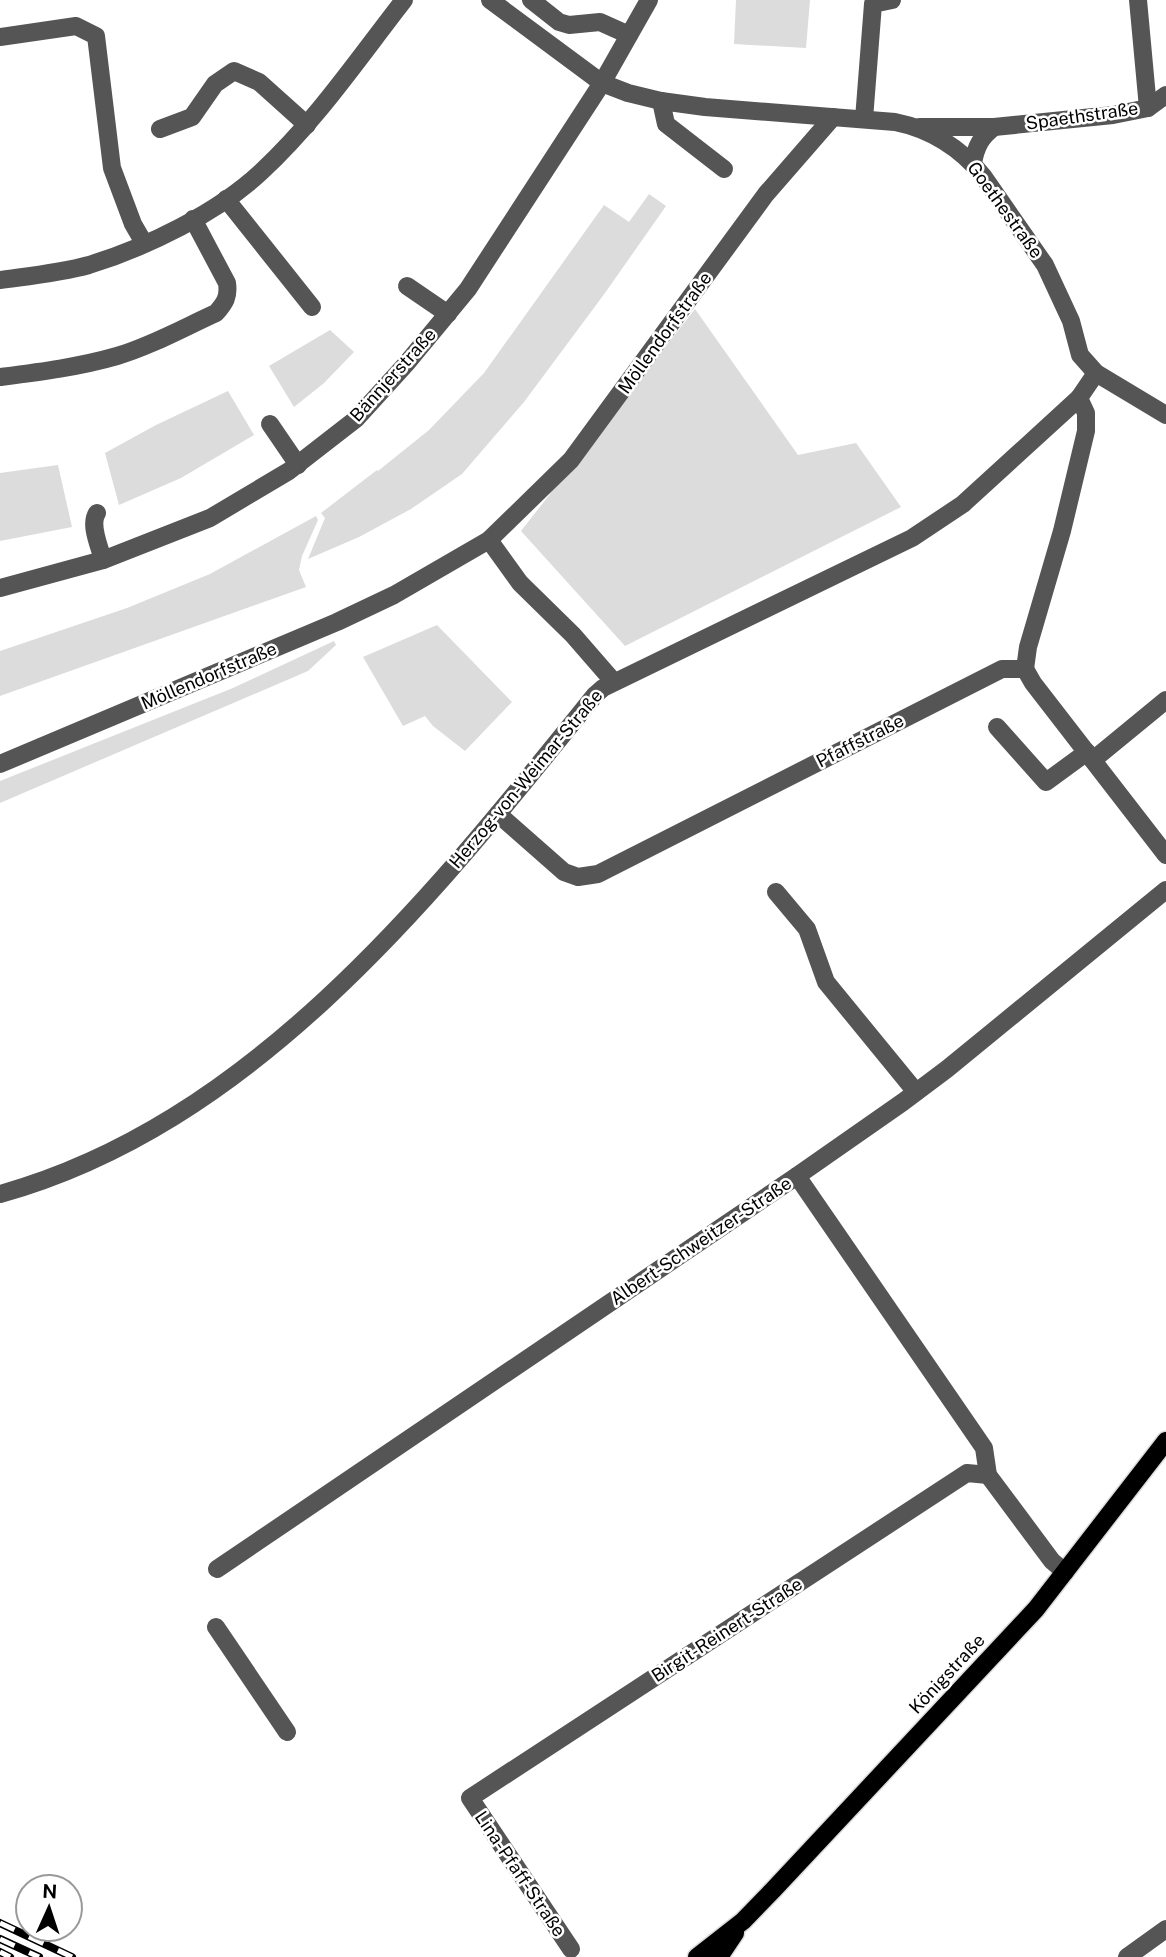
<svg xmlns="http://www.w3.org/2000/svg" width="1166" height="1957" font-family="'Public Sans',sans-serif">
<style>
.green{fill:#dcdcdc}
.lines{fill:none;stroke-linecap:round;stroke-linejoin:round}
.major-casing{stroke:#dbdbdb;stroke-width:21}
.minor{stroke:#555;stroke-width:18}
.major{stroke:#000;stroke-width:18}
.rail-casing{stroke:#000;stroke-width:8}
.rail{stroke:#fff;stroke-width:5;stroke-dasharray:16;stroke-linecap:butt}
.labels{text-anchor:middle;stroke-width:5;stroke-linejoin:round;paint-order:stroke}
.street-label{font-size:18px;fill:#000;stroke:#fff}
</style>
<rect width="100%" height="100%" fill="#fff"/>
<!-- green -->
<g class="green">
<path d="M736,0H810L806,48L734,44Z"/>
<path d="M649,194L666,206L605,293L524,402L462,474L411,509L359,537L308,559L325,518L321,513L377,470L378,471L429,430L484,373L604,205L629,222Z"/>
<path d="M695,309L798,455L856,443L901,507L625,646L521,531Z"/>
<path d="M330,330L354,352L324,383L294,407L269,366Z"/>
<path d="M228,391L254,435L181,478L119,505L105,453L156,425Z"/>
<path d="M58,465L72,527L0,541V473Z"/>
<path d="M316,516L318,520L302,556L299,570L306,587L0,696V651L127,608L210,574Z"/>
<path d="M437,625L512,702L465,751L433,726L425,716L403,726L363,657Z"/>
<path d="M334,641L336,645L308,671L0,803V781L233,688Z"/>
</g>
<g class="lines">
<defs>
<g id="major">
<path d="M697,1957L743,1921L774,1889L1036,1609L1166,1441"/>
<path d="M719,1957L735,1933"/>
</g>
</defs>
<!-- major casing -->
<use href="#major" class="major-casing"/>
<!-- minor -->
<g class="minor">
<path d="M490,0L602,83L628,93L661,101L705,107L895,122C930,129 961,148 983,176L1045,265L1071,321L1080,355L1096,373L1166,415"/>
<path d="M531,0L559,22L569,25L600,22L629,35"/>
<path d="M1138,0L1148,108"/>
<path d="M0,37L76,26L96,36L112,168L133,224L144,243"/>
<path d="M661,101L666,124L724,169"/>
<path d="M864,119L873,4L892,0"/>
<path d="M919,127H994L1113,115L1148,108L1166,95"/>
<path d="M160,129L192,117L215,84L234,71L259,82L307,125"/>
<path d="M973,163C976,146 981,137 994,127"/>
<path d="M226,199L312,307"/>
<path d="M0,280C29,276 60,273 89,265C147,247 217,213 261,172C316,121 358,59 404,0"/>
<path d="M407,286L448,314"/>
<path d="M0,377C39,372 79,367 117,356C151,346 183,328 216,313C225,303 229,297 227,283L193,219"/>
<path d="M270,424L298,465"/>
<path d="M97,513C89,525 100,547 103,560"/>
<path d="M489,540L520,583L573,635L613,681"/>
<path d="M0,588L103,560L210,518L289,471L356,419L406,364L468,289L602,83L649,0"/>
<path d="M1025,669L1028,647L1062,531L1086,431V413L1079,398L1096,373"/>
<path d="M997,727L1046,782L1087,752"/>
<path d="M1093,760L1166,700"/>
<path d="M0,764L337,622L394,595L489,540L571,460L766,194L833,117"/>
<path d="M498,814L564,872L578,877L598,874L1002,669H1025L1033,683L1166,855"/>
<path d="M776,892L807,929L826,982L916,1092"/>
<path d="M797,1176L984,1448L988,1475L1052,1561L1065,1572"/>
<path d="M0,1194C255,1123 436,892 595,695L603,688L912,538L963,504L1079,398"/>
<path d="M217,1569L797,1176L903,1102L947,1069L1166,890"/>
<path d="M216,1627L287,1732"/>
<path d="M571,1949L470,1798L967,1473L988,1475"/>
<path d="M1127,1957L1166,1929"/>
</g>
<!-- major -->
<use href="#major" class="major"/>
<defs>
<g id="rail">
<path d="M0,1923L72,1957"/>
<path d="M0,1939L39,1957"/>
<path d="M0,1952L10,1957"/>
</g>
</defs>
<!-- rail casing -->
<use href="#rail" class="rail-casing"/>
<!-- rail -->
<use href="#rail" class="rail"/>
</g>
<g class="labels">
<!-- street labels -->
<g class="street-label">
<text transform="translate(1082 116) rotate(-8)" y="6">Spaethstraße</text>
<text transform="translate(1005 210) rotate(54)" y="6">Goethestraße</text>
<text transform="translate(665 333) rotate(-54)" y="6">Möllendorfstraße</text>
<text transform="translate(393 375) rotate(-48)" y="6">Bännjerstraße</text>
<text transform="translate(209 676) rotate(-23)" y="6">Möllendorfstraße</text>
<text transform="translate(860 741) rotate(-27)" y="6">Pfaffstraße</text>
<text transform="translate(526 779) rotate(-50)" y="6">Herzog-von-Weimar-Straße</text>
<text transform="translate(701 1241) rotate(-34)" y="6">Albert-Schweitzer-Straße</text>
<text transform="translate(727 1630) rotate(-33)" y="6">Birgit-Reinert-Straße</text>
<text transform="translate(947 1674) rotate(-47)" y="6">Königstraße</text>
<text transform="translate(520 1874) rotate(56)" y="6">Lina-Pfaff-Straße</text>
</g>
</g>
<!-- north arrow -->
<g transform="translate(49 1908) rotate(3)"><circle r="33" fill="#ffffff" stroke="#999999" stroke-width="2"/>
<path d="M0-5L12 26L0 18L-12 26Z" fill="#000000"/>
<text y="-10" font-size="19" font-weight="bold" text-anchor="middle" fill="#000000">N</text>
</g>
</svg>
